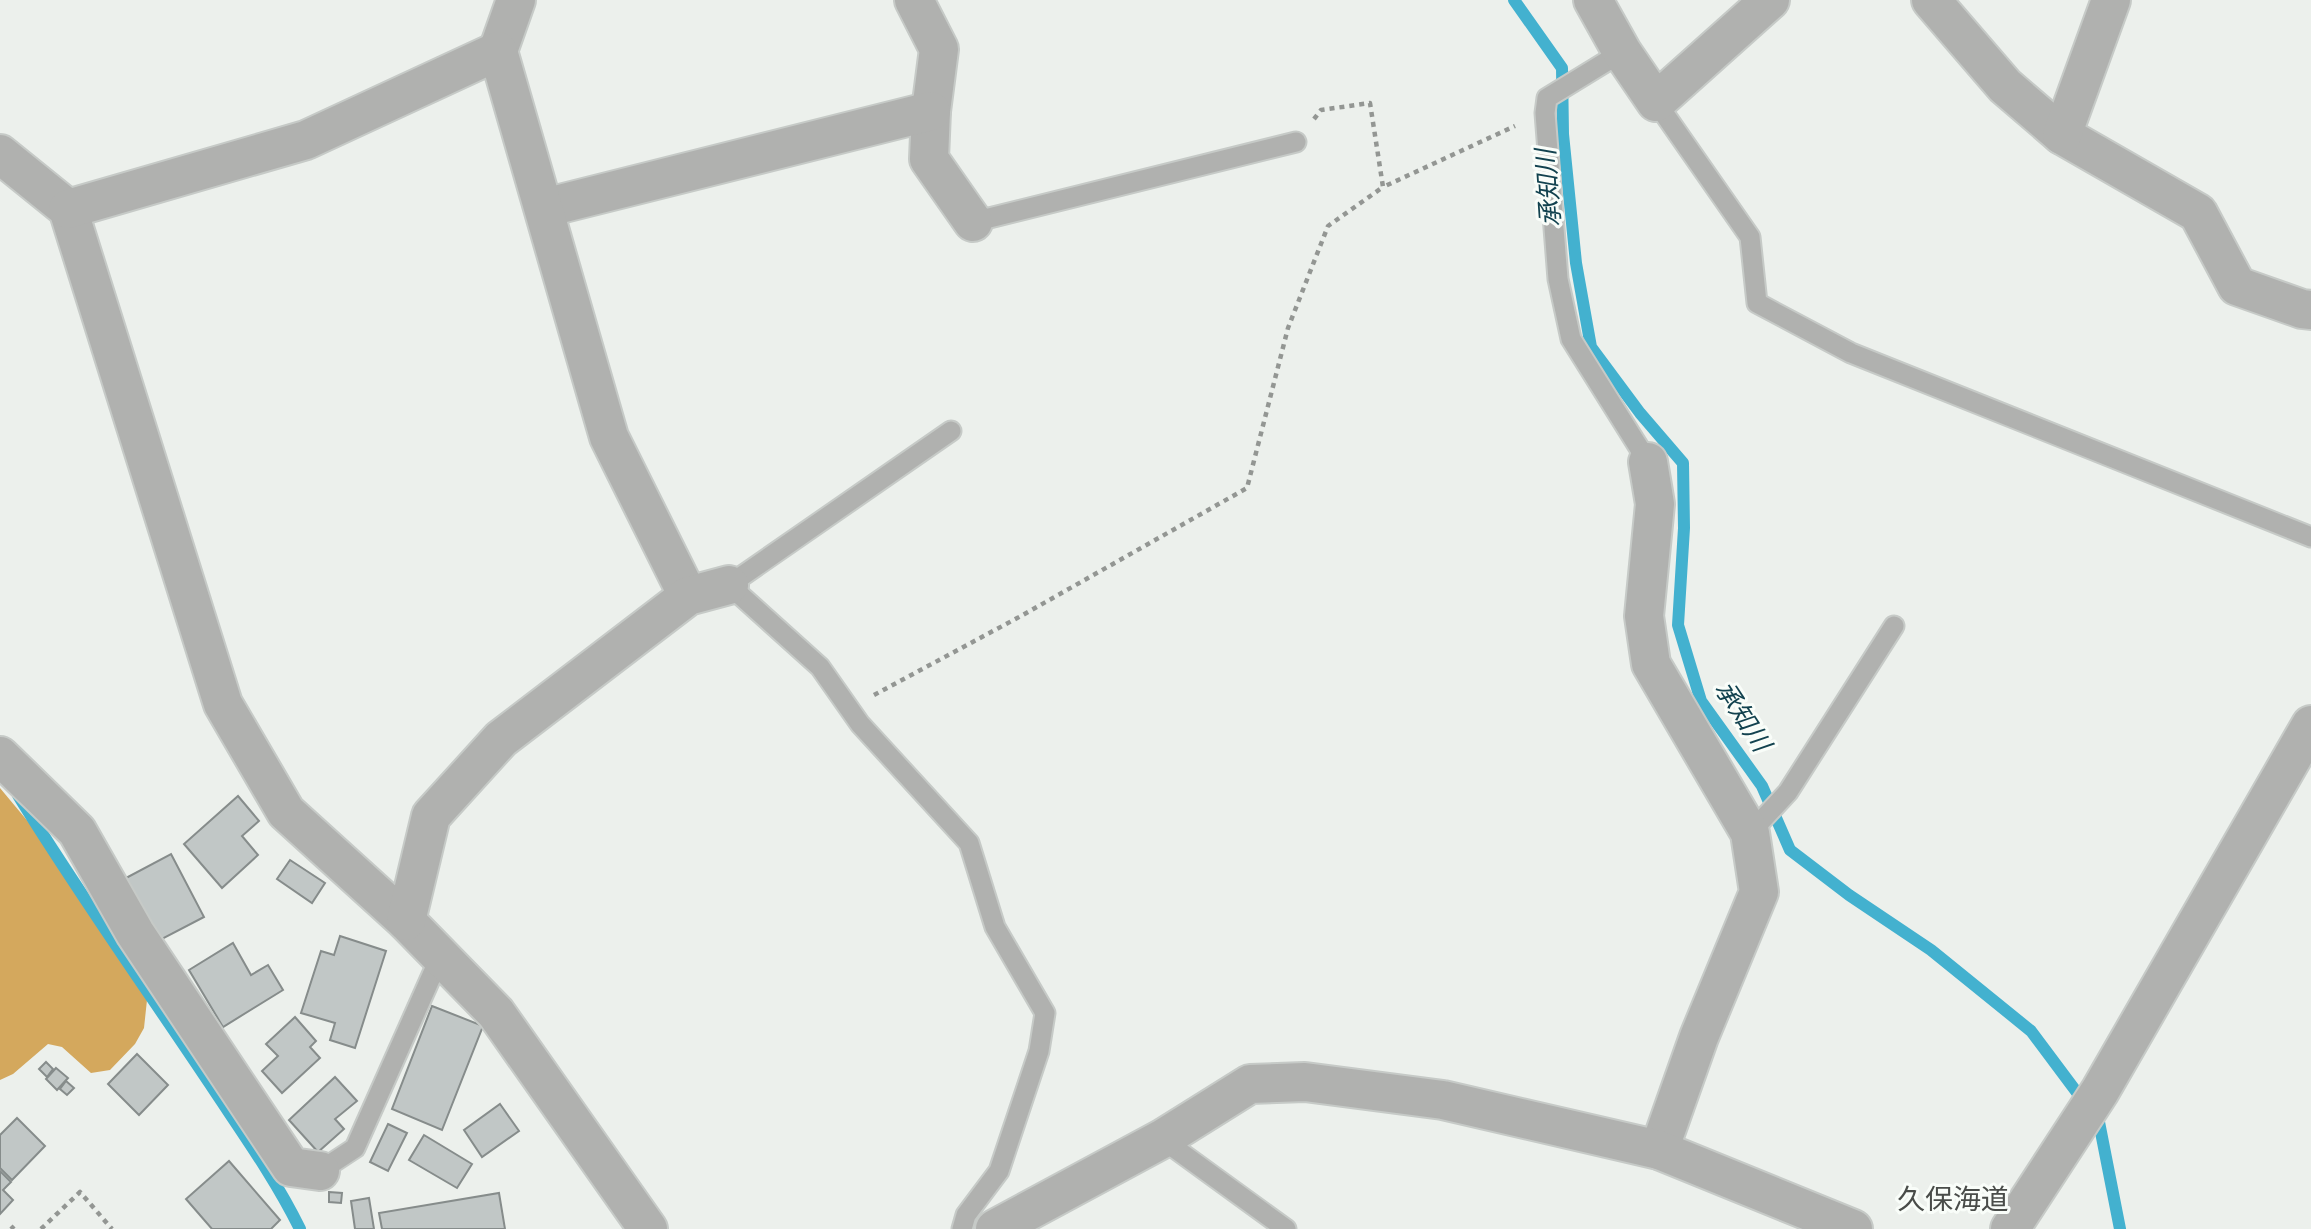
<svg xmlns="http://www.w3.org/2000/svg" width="2311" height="1229" font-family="'Sofia Sans Condensed','Noto Sans JP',sans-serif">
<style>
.forest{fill:#d4a85d}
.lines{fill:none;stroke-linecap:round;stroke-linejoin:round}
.stream{stroke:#43b1cf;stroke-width:12}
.building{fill:#c1c7c6;stroke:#868c8b;stroke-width:2}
.lane-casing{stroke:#c6cac7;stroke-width:23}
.street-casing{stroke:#c6cac7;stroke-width:42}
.path{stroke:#939693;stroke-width:4.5;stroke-dasharray:5 5;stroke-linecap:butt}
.lane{stroke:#b0b1af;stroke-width:19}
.street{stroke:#b0b1af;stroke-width:38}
.labels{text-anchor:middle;stroke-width:6;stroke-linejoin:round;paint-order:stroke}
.water-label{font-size:26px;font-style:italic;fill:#12424f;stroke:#f9fdf9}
.quarter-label{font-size:28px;fill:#494c49;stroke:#f9fdf9}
</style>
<rect width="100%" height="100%" fill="#ecf0ec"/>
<!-- forest -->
<path class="forest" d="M0,788L30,824L147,1000L144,1028L135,1044L110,1070L91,1073L62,1047L48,1044L13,1074L0,1080Z"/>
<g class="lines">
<!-- stream -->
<g class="stream">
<path d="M1514,0L1562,68L1563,134L1576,263L1591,347L1640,413L1683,463L1684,528L1678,625L1701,701L1762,786L1790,850L1849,895L1931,950L2031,1031L2099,1122L2120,1229"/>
<path d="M18,795C79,894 146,988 210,1084C241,1131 275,1178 300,1229"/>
</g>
</g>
<!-- building -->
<g class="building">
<path d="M238,796L259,821L242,836L258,855L222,888L184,844Z"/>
<path d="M171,854L204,917L160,940L126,878Z"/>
<path d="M290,860L325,883L312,903L277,879Z"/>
<path d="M340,936L386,951L355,1048L330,1040L335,1023L301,1013L321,951L334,955Z"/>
<path d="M233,943L251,975L268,965L283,990L223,1027L189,970Z"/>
<path d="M432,1006L483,1026L442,1130L392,1109Z"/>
<path d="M295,1017L316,1041L310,1047L320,1058L282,1093L262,1071L278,1056L266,1044Z"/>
<path d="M137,1054L168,1085L139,1115L108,1084Z"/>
<path d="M46,1062L53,1069L47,1077L39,1069Z"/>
<path d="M56,1068L68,1078L57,1090L46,1079Z"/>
<path d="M335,1077L357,1101L335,1119L344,1129L318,1152L289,1120Z"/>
<path d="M66,1081L74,1088L67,1095L60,1089Z"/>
<path d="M500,1104L519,1131L482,1157L464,1130Z"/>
<path d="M17,1118L45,1146L12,1180L0,1168V1135Z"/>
<path d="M388,1124L407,1133L388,1171L370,1162Z"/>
<path d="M424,1135L472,1164L457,1188L409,1160Z"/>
<path d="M229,1161L280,1220L271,1229H212L186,1199Z"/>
<path d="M0,1171L11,1182L3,1190L13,1200L0,1214Z"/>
<path d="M329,1192L342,1193L341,1203L329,1202Z"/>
<path d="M499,1193L505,1229H382L379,1213Z"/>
<path d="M369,1198L374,1229H355L351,1201Z"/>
</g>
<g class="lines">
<defs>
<g id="lane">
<path d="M1622,52L1547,98L1545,113L1558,279L1571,339L1648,462"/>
<path d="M1656,102L1750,237L1757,303L1851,353L2311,537"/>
<path d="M973,222L1296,142"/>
<path d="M951,431L729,585L820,667L860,724L969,843L995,927L1045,1013L1039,1051L999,1171L966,1215L962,1229"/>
<path d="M1750,833L1788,792L1894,626"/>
<path d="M1162,1139L1286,1229"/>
<path d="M320,1171L355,1148L440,957"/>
</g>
<g id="street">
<path d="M914,0L939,49L931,111L929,159L973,222"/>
<path d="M1593,0L1622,52L1656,102L1770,0"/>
<path d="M1931,0L2005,86L2062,135L2198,213L2237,286L2302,309L2311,310"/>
<path d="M498,51L516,0"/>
<path d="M2062,135L2111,0"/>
<path d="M0,154L68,209L223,704L286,812L406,921L496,1013L648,1229"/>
<path d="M544,208L931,111"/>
<path d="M68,209L306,140L498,51L609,437L688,596"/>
<path d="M1648,462L1655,504L1644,616L1651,664L1750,833L1759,892L1699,1037L1659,1150"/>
<path d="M0,756L77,831L135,933L291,1167L320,1171"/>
<path d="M406,921L431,816L501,739L688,596L729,585"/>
<path d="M995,1229L1162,1139L1250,1084L1305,1082L1443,1100L1659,1150L1853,1229"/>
<path d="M2010,1229L2100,1091L2311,725"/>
</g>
</defs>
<!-- lane casing -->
<use href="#lane" class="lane-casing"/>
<!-- street casing -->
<use href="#street" class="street-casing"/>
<!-- path -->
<g class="path">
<path d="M1314,119L1321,110L1370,103L1383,187L1515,126"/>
<path d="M874,695L1021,616L1247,488L1288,328L1328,226L1383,187"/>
<path d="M11,1226L14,1229"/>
<path d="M41,1229L80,1192L112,1229"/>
</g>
<!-- lane -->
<use href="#lane" class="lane"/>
<!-- street -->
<use href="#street" class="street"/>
</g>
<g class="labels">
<!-- water labels -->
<g class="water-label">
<text transform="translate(1548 188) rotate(-94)" y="9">承知川</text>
<text transform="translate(1743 716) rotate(57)" y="9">承知川</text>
</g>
<!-- quarter labels -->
<g class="quarter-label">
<text x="1953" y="1209">久保海道</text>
</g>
</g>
</svg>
